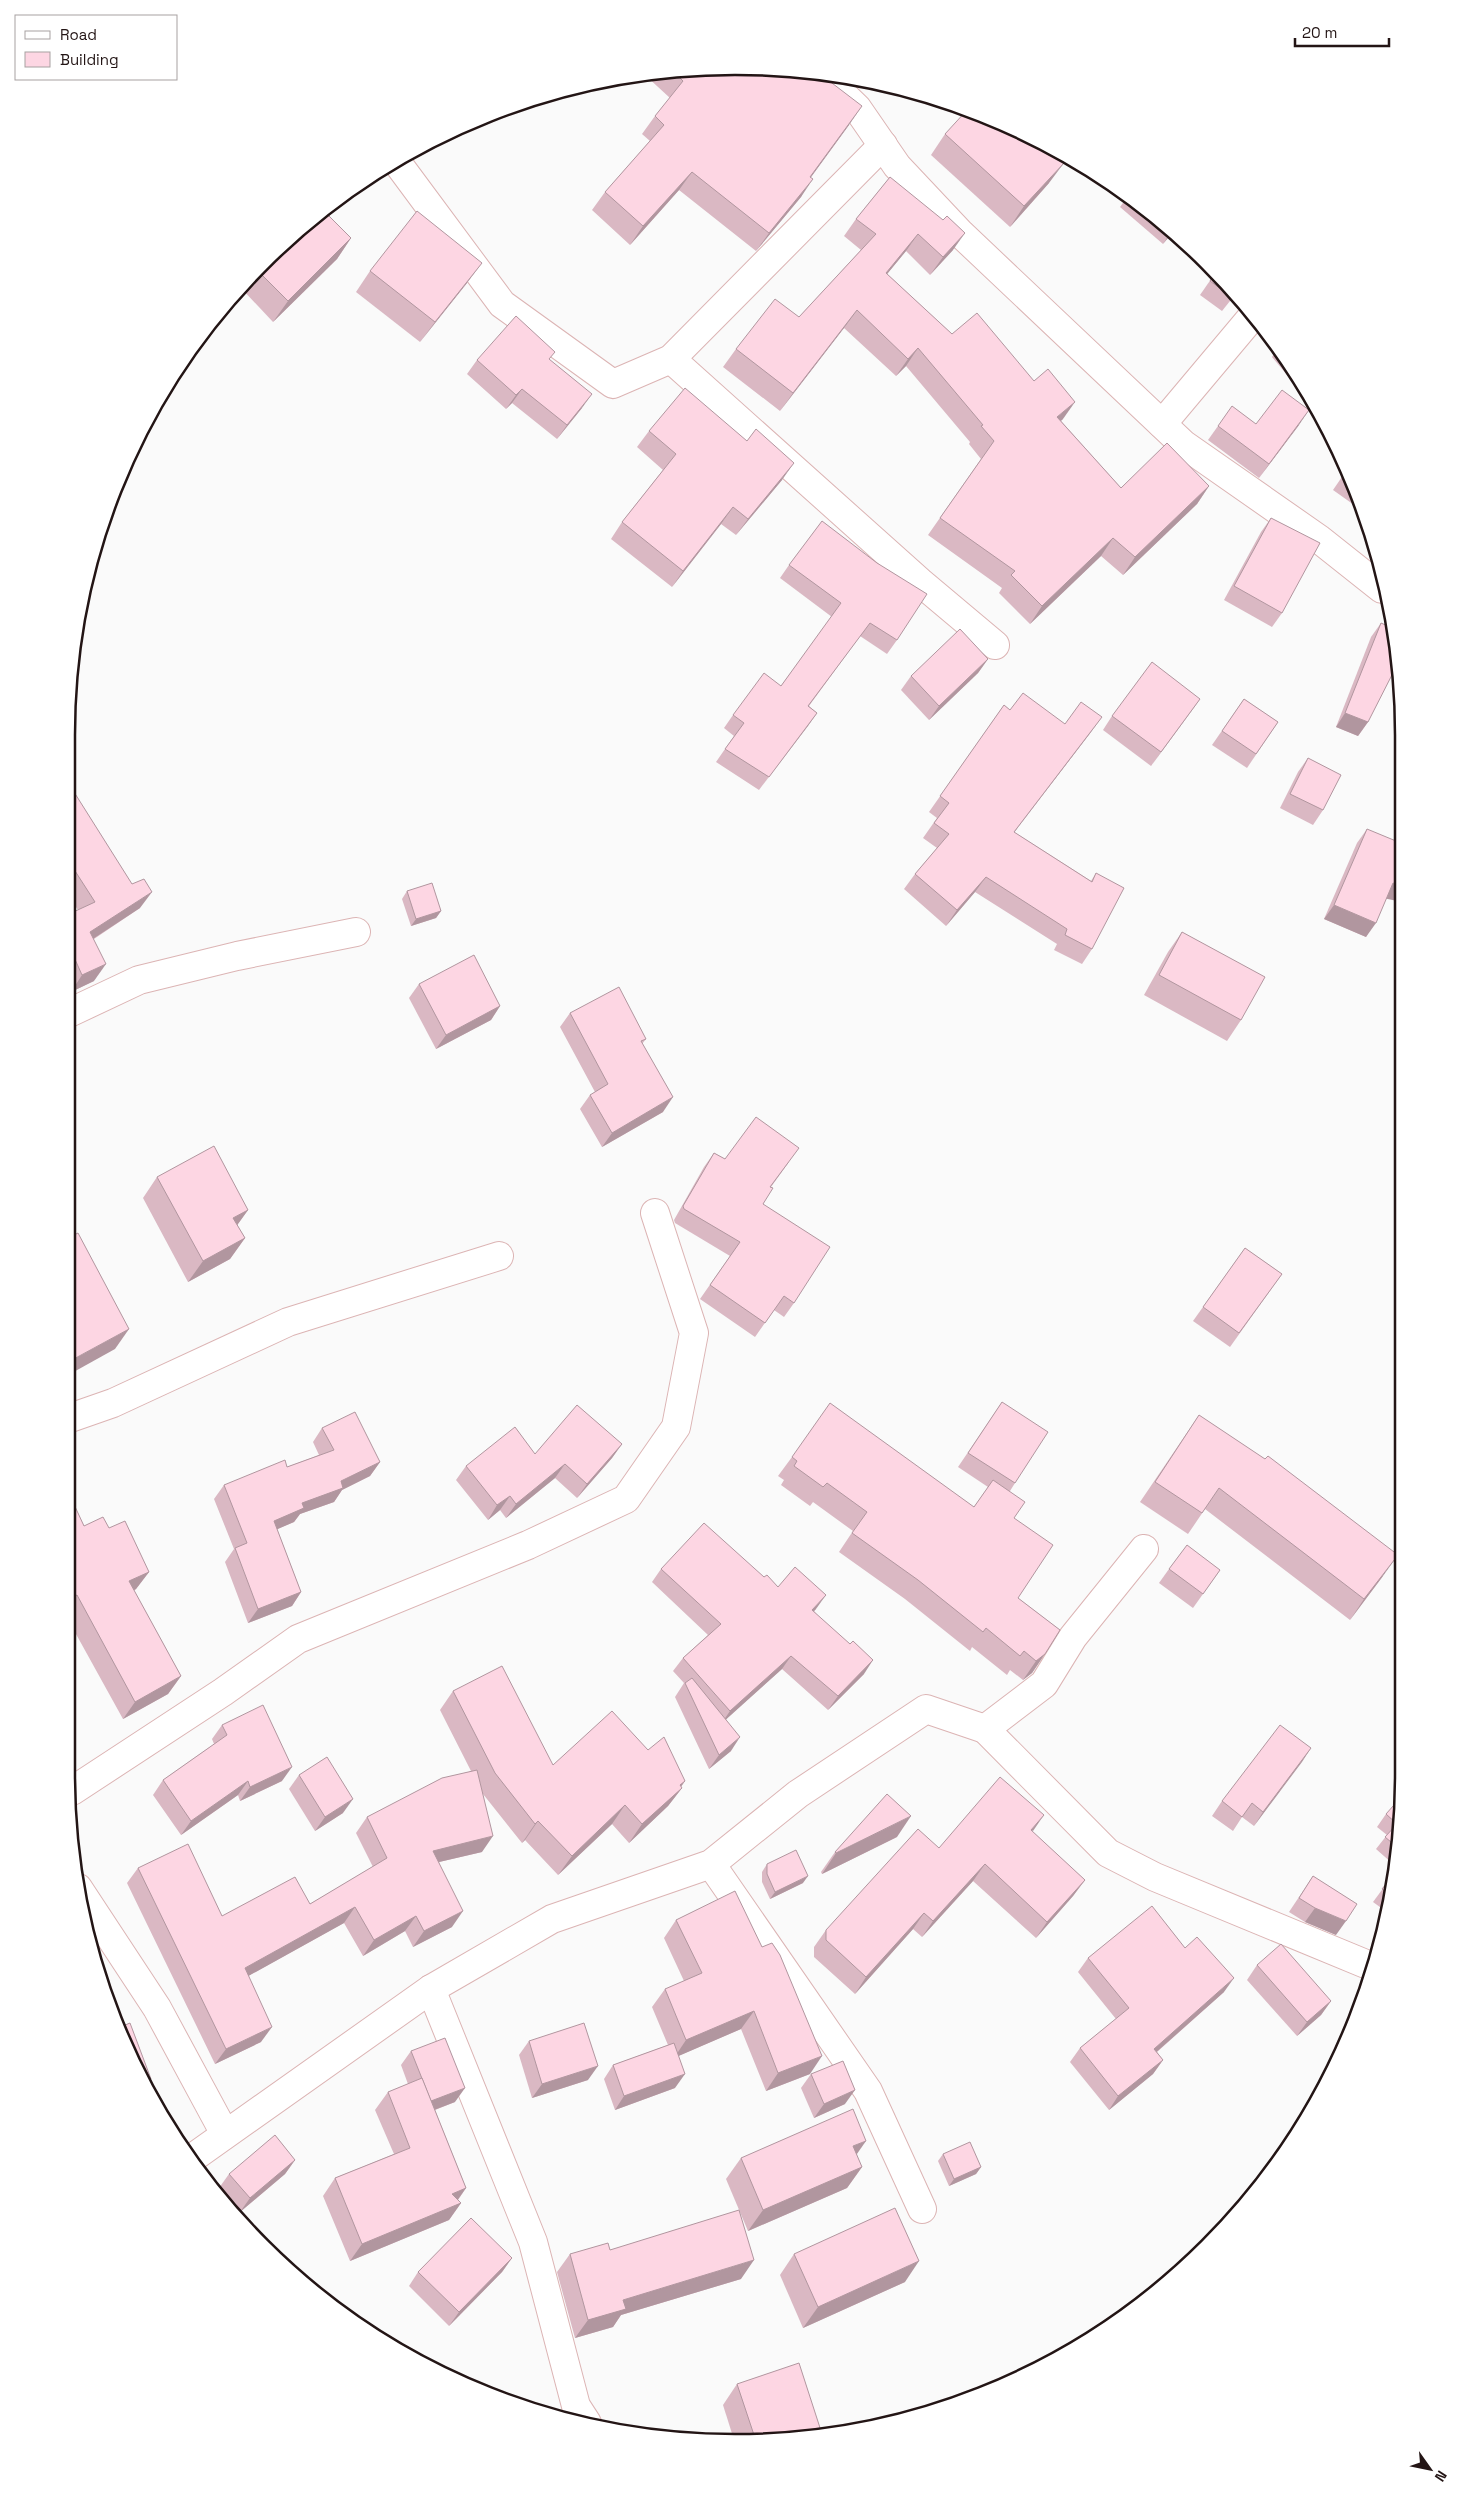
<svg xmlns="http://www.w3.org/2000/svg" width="1470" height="2509" font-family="'Space Grotesk',sans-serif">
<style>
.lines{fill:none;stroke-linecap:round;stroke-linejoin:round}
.minor-casing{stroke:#dcb4b4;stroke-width:30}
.minor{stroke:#fff;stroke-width:28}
.wall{fill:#dab8c3}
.shaded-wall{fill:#b1969f}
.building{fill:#fdd6e3;stroke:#b1969f}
.rim{fill:none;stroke:#231515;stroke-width:2.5}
</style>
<rect width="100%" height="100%" fill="#fafafa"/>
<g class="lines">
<defs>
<g id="minor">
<path d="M823,75L857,108L897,166L961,234L1183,444L1319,539L1382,589"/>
<path d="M396,161L502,304L613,384L671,359L883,145"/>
<path d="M671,359L920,582L995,645"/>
<path d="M1162,424L1251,318"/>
<path d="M69,1013L139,980L237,956L356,932"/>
<path d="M70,1418L113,1403L288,1322L499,1256"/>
<path d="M985,1729L1108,1853L1155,1877L1373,1967"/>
<path d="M72,1791L223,1692L298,1639L528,1545L626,1499L676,1427L694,1333L655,1213"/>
<path d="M711,1864L868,2091L922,2209"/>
<path d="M78,1888L157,2008L225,2134"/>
<path d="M431,1989L533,2242L576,2406L587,2423"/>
<path d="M191,2159L431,1989L552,1919L711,1864L798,1794L926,1709L985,1729L1044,1684L1073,1637L1144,1549"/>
</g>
</defs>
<!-- minor casing -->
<use href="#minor" class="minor-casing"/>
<!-- minor -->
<use href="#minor" class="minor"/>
</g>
<!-- wall -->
<g class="wall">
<path d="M735,66L849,125L811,177L801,197L756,251L679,190L630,245L592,210L605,192L650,141L642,134L655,116L670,98L645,75Z"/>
<path d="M945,134L1049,183L1010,227L931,155Z"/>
<path d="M890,177L953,250L930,275L906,251L887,274L952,334L1063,419L1061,421L1121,488L1209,486L1197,504L1123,575L1101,556L1030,624L999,593L1002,588L928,535L981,459L969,444L970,442L906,366L896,376L844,328L780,411L723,367L736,349L799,317L861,250L844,236L856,219Z"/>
<path d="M1128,196L1172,233L1163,244L1120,207Z"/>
<path d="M351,238L337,259L273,322L241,288L262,262Z"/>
<path d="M370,271L467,283L420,342L356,292Z"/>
<path d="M1216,272L1234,296L1222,311L1200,295Z"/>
<path d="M1276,351L1307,392L1304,395L1272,357Z"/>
<path d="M477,360H550L582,408L557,439L512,403L506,409L467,374Z"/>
<path d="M1256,424L1299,425L1259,478L1208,440L1218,426Z"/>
<path d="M649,431L747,441L782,480L736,535L721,524L672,587L611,539L622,522L663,470L637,447Z"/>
<path d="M1346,471L1364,512L1333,490Z"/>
<path d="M1271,518L1282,613L1272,627L1224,600L1261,532Z"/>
<path d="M789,565L897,640L887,654L860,636L809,706L817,713L759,790L716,762L734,736L724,728L733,715L781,686L832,617L780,578Z"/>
<path d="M1381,623L1368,722L1358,736L1336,727L1371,637Z"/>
<path d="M988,659L978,673L929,720L901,690L911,676Z"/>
<path d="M1200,699L1151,766L1103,730L1112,716Z"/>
<path d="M1244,699L1278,722L1247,768L1212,745Z"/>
<path d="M1004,705L1010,710L1065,724L1091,732L1014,832L1091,881L1096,873L1092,949L1082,964L1054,950L1057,944L975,892L946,926L904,889L915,874L937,848L923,838L937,818L929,812Z"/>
<path d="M1308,758L1323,810L1313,825L1280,808L1298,772Z"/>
<path d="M68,796L140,908L94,939V981L71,992L69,987V914L78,910L68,895Z"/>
<path d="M1367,829L1386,898L1366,937L1324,919L1357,843Z"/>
<path d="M407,891L441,911L436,918L411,926L402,899Z"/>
<path d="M1182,932L1241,1020L1227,1041L1144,995L1168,952Z"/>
<path d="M419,984L500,1006L491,1020L436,1049L409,998Z"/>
<path d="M570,1013L646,1039L642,1044L663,1112L602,1147L580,1109L590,1095L595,1092L560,1027Z"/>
<path d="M714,1153L725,1159L789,1162L771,1187L763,1204L794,1303L784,1317L774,1310L755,1337L700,1299L730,1256L675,1223L674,1220L704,1167Z"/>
<path d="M157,1177L248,1210L237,1225L245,1238L230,1259L188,1282L143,1198Z"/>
<path d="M1245,1248L1282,1274L1230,1347L1193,1321Z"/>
<path d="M1002,1402L1015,1483L1010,1491L1014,1518L1018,1598L1060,1630L1032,1673L1023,1680L1010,1670L1007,1675L972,1647L970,1651L905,1599L839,1552L853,1531L813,1502L810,1506L781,1485L784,1480L778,1476L792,1457L974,1507L988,1487L958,1467Z"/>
<path d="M1199,1415L1383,1576L1350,1620L1205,1509L1188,1534L1140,1502Z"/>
<path d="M322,1428L380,1462L370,1476L342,1490L334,1502L300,1514L294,1522L277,1529L301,1592L292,1606L248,1623L225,1562L234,1549L214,1499L224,1485L287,1467L319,1455L313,1442Z"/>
<path d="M622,1444L612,1458L577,1498L555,1478L506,1518L500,1510L488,1520L456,1480L466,1466L535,1454Z"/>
<path d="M71,1498L84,1526L109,1528L149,1572L136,1589L134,1591L181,1676L168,1694L123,1719L71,1625Z"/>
<path d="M661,1569L764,1577L778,1587L816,1609L814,1611L864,1674L828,1710L782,1669L726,1719L731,1751L709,1769L675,1697L684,1683L673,1671L683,1658L708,1635L652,1582Z"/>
<path d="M1169,1569L1220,1570L1193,1608L1159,1583Z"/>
<path d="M453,1691L553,1765L648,1750L685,1781L681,1787L682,1788L668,1806L629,1843L612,1824L558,1875L525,1840L522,1843L483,1794L482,1852L439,1862L452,1927L413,1947L405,1931L363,1956L344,1923L248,1976L261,2042L215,2064L127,1883L138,1868L222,1916L310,1904L373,1867L356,1833L367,1817L471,1771L440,1710Z"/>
<path d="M222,1725L282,1781L240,1801L238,1795L181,1835L153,1795L163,1780L214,1744L212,1739Z"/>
<path d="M1311,1748L1254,1826L1242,1817L1233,1831L1212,1816L1222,1801Z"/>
<path d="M299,1775L343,1813L315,1831L289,1789Z"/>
<path d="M1386,1814L1402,1818L1393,1864L1376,1849L1387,1835L1377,1827Z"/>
<path d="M1032,1832L1085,1880L1073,1896L1036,1938L973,1881L922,1937L913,1929L855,1994L814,1957V1947L826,1930L939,1848Z"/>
<path d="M897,1837L822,1874L821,1872L835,1852Z"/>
<path d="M767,1864L803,1883L770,1899L762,1882V1872Z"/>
<path d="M1313,1876L1336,1935L1305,1922L1289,1912Z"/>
<path d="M1390,1879L1384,1910L1373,1902Z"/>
<path d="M676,1920L810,2074L766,2091L741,2029L678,2056L675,2088L615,2110L604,2079L613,2065L668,2045L652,2007L665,1989L684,1981L664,1938Z"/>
<path d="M1185,1948L1224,1992L1157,2052L1163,2060L1153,2074L1109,2110L1070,2062L1080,2048L1116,2019L1078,1972L1088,1958Z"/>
<path d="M1257,1965L1331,2001L1321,2015L1297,2036L1247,1980Z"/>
<path d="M529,2041L588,2080L532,2098L519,2055Z"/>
<path d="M411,2051L455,2102L435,2110L466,2188L458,2200L461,2203L449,2220L350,2261L323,2196L335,2178L394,2154L375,2110L388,2092L408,2084L401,2065Z"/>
<path d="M811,2074L845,2104L814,2118L801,2088Z"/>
<path d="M943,2154L981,2167L976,2174L949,2186L938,2161Z"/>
<path d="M856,2155L862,2167L847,2188L748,2231L726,2179L741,2158Z"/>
<path d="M295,2160L285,2174L240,2212L219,2188L229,2174Z"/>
<path d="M610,2250L741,2279L621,2315L613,2327L575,2338L557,2272L570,2254Z"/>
<path d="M794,2254L905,2282L803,2328L780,2275Z"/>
<path d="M512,2258L502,2272L449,2326L409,2286L418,2272Z"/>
<path d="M737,2384L822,2434L735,2443L723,2405Z"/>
</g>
<!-- shaded-wall -->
<g class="shaded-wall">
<path d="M862,106L849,125L798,195L810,177Z"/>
<path d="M1064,163L1049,183L1010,227L1024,206Z"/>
<path d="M692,172L679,190L630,245L643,226Z"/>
<path d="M813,179L801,197L756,251L769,233Z"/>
<path d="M1171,232L1172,233L1163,244Z"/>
<path d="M965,233L953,250L930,275L943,257Z"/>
<path d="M918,234L906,251L874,290L886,273Z"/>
<path d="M351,238L337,259L273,322L288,301Z"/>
<path d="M482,263L467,283L420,342L435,322Z"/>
<path d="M857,310L844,328L780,411L793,393Z"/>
<path d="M918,348L906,366L896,376L908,359Z"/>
<path d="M522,389L512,403L506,409L516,395Z"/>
<path d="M592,394L582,408L557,439L567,425Z"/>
<path d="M1075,402L1063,419L1045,434L1057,417Z"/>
<path d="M1309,410L1299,425L1259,478L1269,464Z"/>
<path d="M794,463L782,480L736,535L748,519Z"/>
<path d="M1209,486L1197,504L1123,575L1135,557Z"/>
<path d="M733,507L721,524L672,587L683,571Z"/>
<path d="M1113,538L1101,556L1030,624L1042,606Z"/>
<path d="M988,659L978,673L929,720L939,706Z"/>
<path d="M1200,699L1190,713L1151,766L1161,752Z"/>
<path d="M817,713L808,726L759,790L769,777Z"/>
<path d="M1345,713L1368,722L1358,736L1336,727Z"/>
<path d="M1102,717L1091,732L1003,847L1014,832Z"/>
<path d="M986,877L975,892L946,926L957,910Z"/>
<path d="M1393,883L1402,886V902L1383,898Z"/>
<path d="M152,892L140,908L79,948L90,932Z"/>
<path d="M1334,905L1376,923L1366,937L1324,919Z"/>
<path d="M441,911L436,918L411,926L416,919Z"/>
<path d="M106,964L94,981L71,992L82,975Z"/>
<path d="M500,1006L491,1020L436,1049L446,1035Z"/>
<path d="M673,1097L663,1112L602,1147L612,1133Z"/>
<path d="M248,1210L233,1231V1218Z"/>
<path d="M245,1238L230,1259L188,1282L203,1261Z"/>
<path d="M129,1329L115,1349L70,1374V1361Z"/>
<path d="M622,1444L612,1458L577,1498L587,1484Z"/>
<path d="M380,1462L370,1476L342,1490L334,1502L300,1514L294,1522L264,1535L274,1521L302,1503L341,1481Z"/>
<path d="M565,1464L555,1478L506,1518L516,1504Z"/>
<path d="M510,1496L500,1510L488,1520L497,1505Z"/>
<path d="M1398,1555L1383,1576L1350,1620L1364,1599Z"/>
<path d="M149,1572L136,1589L116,1599L129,1581Z"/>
<path d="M301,1592L292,1606L248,1623L258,1609Z"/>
<path d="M77,1595L71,1603V1598Z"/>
<path d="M826,1595L816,1609L803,1623L812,1610Z"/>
<path d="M1045,1654L1032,1673L1023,1680L1036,1661Z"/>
<path d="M791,1656L782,1669L721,1724L730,1711Z"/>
<path d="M873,1660L864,1674L828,1710L838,1696Z"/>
<path d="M181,1676L168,1694L123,1719L135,1702Z"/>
<path d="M740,1737L731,1751L709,1769L719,1755Z"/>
<path d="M1311,1748L1302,1762L1254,1826L1263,1812Z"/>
<path d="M292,1767L282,1781L240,1801L250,1787Z"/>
<path d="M248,1781L238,1795L181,1835L191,1821Z"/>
<path d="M685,1781L677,1792L682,1788L668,1806L629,1843L642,1824L680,1785Z"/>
<path d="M353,1799L343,1813L315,1831L325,1817Z"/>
<path d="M625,1805L612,1824L558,1875L572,1856Z"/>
<path d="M1044,1815L1033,1831L1031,1830Z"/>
<path d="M911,1816L897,1837L822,1874L836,1853Z"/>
<path d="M538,1821L525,1840L522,1843L535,1824Z"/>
<path d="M493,1836L482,1852L422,1866L433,1851Z"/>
<path d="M985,1864L973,1881L922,1937L933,1921Z"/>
<path d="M808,1876L803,1883L770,1899L775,1892Z"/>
<path d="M1085,1880L1073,1896L1036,1938L1047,1922Z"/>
<path d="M355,1907L344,1923L234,1984L245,1968Z"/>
<path d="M1315,1908L1346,1921L1336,1935L1305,1922Z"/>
<path d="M463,1911L452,1927L413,1947L424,1931Z"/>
<path d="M924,1913L913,1929L855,1994L866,1977Z"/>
<path d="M416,1916L405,1931L363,1956L374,1940Z"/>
<path d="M1234,1978L1224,1992L1144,2063L1154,2049Z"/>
<path d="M1331,2001L1321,2015L1297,2036L1307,2022Z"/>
<path d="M754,2011L741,2029L674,2058L686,2040Z"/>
<path d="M272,2027L261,2042L215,2064L226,2049Z"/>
<path d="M822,2056L810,2074L766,2091L778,2073Z"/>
<path d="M1163,2060L1153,2074L1109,2110L1118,2096Z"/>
<path d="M598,2066L588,2080L532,2098L542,2084Z"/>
<path d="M685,2074L675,2088L615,2110L624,2096Z"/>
<path d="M151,2079L145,2086L143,2082Z"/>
<path d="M465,2088L455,2102L421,2115L431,2101Z"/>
<path d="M855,2090L845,2104L814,2118L824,2104Z"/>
<path d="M866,2141L852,2161L853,2146Z"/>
<path d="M295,2160L285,2174L240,2212L250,2198Z"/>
<path d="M862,2167L847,2188L748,2231L763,2210Z"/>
<path d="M981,2167L976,2174L949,2186L954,2179Z"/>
<path d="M466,2188L454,2205L452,2194Z"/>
<path d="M461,2203L449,2220L350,2261L362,2244Z"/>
<path d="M512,2258L502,2272L449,2326L459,2312Z"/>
<path d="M754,2260L741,2279L621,2315L613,2327L575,2338L588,2320L623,2300Z"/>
<path d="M919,2261L905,2282L803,2328L818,2307Z"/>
</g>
<!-- building -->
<g class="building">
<path d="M735,66L831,76L828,80L862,106L810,177L813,179L769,233L692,172L643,226L605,192L664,125L655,116L683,81L674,72Z"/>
<path d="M967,110L991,117L1047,147L1064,163L1024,206L945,134Z"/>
<path d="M890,177L943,220L947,216L965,233L943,257L918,234L886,273L952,334L977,313L1034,381L1048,369L1075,402L1057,417L1121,488L1167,443L1209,486L1135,557L1113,538L1042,606L1011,575L1015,571L940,518L994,441L981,426L983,425L918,348L908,359L857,310L793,393L736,349L775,299L799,317L876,234L856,219Z"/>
<path d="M324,211L351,238L288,301L256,269L262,262Z"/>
<path d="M417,211L482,263L435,322L370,271Z"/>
<path d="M1216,272L1233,295L1232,297L1210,281Z"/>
<path d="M516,316L555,352L549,359L592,394L567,425L522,389L516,395L477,360Z"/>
<path d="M685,388L747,441L756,429L794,463L748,519L733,507L683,571L622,522L676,454L649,431Z"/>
<path d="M1282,390L1309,410L1269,464L1218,426L1232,406L1256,424Z"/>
<path d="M1346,471L1351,482L1343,476Z"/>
<path d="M1271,518L1320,543L1282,613L1234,586Z"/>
<path d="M822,521L877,563L927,594L897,640L870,623L808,706L817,713L769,777L725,749L744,723L733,715L764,673L781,686L841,603L789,565Z"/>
<path d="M1381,623L1390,627L1397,665L1368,722L1345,713Z"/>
<path d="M960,629L988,659L939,706L911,676Z"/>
<path d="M1152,662L1200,699L1161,752L1112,716Z"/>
<path d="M1023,693L1065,724L1081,702L1102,717L1014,832L1092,882L1096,873L1124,888L1092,949L1065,935L1067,929L986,877L957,910L915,874L949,834L934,823L949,803L940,796L1004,705L1010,710Z"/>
<path d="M1244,699L1278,722L1256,754L1222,731Z"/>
<path d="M1308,758L1341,775L1323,810L1290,794Z"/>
<path d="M74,792L132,884L144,879L152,892L90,932L106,964L82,975L69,946V914L95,902L68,860V796Z"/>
<path d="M1367,829L1396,841L1402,846V886L1393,883L1376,923L1334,905Z"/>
<path d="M432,883L441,911L416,919L407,891Z"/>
<path d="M1182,932L1265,977L1241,1020L1159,975Z"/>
<path d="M474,955L500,1006L446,1035L419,984Z"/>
<path d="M619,987L646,1039L641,1041L673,1097L612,1133L590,1095L608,1084L570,1013Z"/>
<path d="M756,1117L799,1148L770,1187L773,1188L763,1204L830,1247L794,1303L784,1296L765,1323L710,1285L740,1242L684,1209L683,1206L714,1153L725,1159Z"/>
<path d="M214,1146L248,1210L233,1218L245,1238L203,1261L157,1177Z"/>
<path d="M78,1233L129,1329L70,1361V1237Z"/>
<path d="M1245,1248L1282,1274L1239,1333L1203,1307Z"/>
<path d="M1002,1402L1048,1432L1015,1483L968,1453Z"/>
<path d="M830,1403L974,1507L993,1480L1025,1502L1014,1518L1053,1545L1018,1598L1060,1630L1045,1654L1036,1661L1024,1651L1020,1656L986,1628L983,1632L918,1580L852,1533L867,1512L827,1483L823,1487L794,1466L797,1461L792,1457Z"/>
<path d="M577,1405L622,1444L587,1484L565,1464L516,1504L510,1496L497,1505L466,1466L515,1427L535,1454Z"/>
<path d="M355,1412L380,1462L341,1481L343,1488L302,1503L304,1508L274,1521L301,1592L258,1609L235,1548L247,1543L224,1485L285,1460L287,1467L334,1450L322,1428Z"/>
<path d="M1199,1415L1265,1459L1268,1456L1398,1555L1364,1599L1219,1488L1202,1513L1155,1482Z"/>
<path d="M71,1498L84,1526L103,1517L109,1528L125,1521L149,1572L129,1581L181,1676L135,1702L77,1595L71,1598Z"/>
<path d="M704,1523L764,1577L767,1575L778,1587L795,1567L826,1595L812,1610L850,1644L853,1641L873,1660L838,1696L791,1656L730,1711L683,1658L721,1624L661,1569Z"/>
<path d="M1187,1545L1220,1570L1203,1594L1169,1569Z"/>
<path d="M502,1666L553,1765L612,1711L648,1750L664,1737L685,1781L680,1785L682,1788L642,1824L625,1805L572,1856L538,1821L535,1824L495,1773L453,1691Z"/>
<path d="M692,1678L740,1737L719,1755L685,1683Z"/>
<path d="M263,1705L292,1767L250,1787L248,1781L191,1821L163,1780L227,1735L222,1725Z"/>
<path d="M1280,1725L1311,1748L1263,1812L1252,1803L1242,1817L1222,1801Z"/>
<path d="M327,1757L353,1799L325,1817L299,1775Z"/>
<path d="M477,1770L493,1836L433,1851L463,1911L424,1931L416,1916L374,1940L355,1907L245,1968L272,2027L226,2049L138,1868L188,1844L222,1916L295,1877L310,1904L387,1858L367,1817L442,1778Z"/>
<path d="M1000,1777L1044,1815L1031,1830L1085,1880L1047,1922L985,1864L933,1921L924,1913L866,1977L826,1940V1930L918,1829L939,1848Z"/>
<path d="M887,1794L911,1816L836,1853L835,1852Z"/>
<path d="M1402,1796V1818L1397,1847L1385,1837L1397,1824L1386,1814Z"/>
<path d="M796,1850L808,1876L775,1892L767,1874V1864Z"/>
<path d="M1313,1876L1357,1904L1346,1921L1315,1908L1299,1898Z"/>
<path d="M1390,1879L1387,1893L1382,1889Z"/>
<path d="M735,1891L762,1947L772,1943L780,1955L822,2056L778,2073L754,2011L686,2040L665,1989L702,1973L676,1920Z"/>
<path d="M1152,1906L1185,1948L1197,1937L1234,1978L1154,2049L1163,2060L1118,2096L1080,2048L1129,2008L1088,1958Z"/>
<path d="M1281,1944L1331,2001L1307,2022L1257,1965Z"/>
<path d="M130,2023L151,2079L143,2082L135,2070L118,2028Z"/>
<path d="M584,2023L598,2066L542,2084L529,2041Z"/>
<path d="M445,2038L465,2088L431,2101L411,2051Z"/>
<path d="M674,2043L685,2074L624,2096L613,2065Z"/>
<path d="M843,2061L855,2090L824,2104L811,2074Z"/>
<path d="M422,2078L466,2188L452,2194L461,2203L362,2244L335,2178L410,2148L388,2092Z"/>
<path d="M853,2109L866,2141L853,2146L862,2167L763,2210L741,2158Z"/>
<path d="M275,2135L295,2160L250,2198L229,2174Z"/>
<path d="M970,2142L981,2167L954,2179L943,2154Z"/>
<path d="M895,2208L919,2261L818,2307L794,2254Z"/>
<path d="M739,2210L754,2260L623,2300L626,2309L588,2320L570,2254L608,2243L610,2250Z"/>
<path d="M471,2218L512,2258L459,2312L418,2272Z"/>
<path d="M251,2227L255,2238L246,2228Z"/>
<path d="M799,2363L822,2434L756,2441L737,2384Z"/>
</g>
<!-- crop -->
<path d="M0 0H1470V2509H0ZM735 75H735A660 660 0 0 1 1395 735V1774A660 660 0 0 1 735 2434H735A660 660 0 0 1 75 1774V735A660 660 0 0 1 735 75Z" fill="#fff" fill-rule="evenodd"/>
<path class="rim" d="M735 75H735A660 660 0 0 1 1395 735V1774A660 660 0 0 1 735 2434H735A660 660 0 0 1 75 1774V735A660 660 0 0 1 735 75Z"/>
<!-- legend -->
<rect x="15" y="15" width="162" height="65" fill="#ffffff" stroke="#a7a1a1"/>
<rect x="25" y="31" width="25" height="8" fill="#ffffff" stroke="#a7a1a1"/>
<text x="60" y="40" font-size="15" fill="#231515">Road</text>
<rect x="25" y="52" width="25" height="15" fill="#fdd6e3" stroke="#a7a1a1"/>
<text x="60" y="65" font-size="15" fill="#231515">Building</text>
<!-- north arrow -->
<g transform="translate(1430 2469) rotate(123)" stroke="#ffffff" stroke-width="4" paint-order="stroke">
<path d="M0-4L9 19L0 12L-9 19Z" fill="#231515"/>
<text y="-8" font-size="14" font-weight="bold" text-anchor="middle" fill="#231515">N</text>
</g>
<!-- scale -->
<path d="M1295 38v8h94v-8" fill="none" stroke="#231515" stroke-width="2.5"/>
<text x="1302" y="38" font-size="15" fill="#231515" stroke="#ffffff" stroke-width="4" paint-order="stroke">20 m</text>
</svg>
